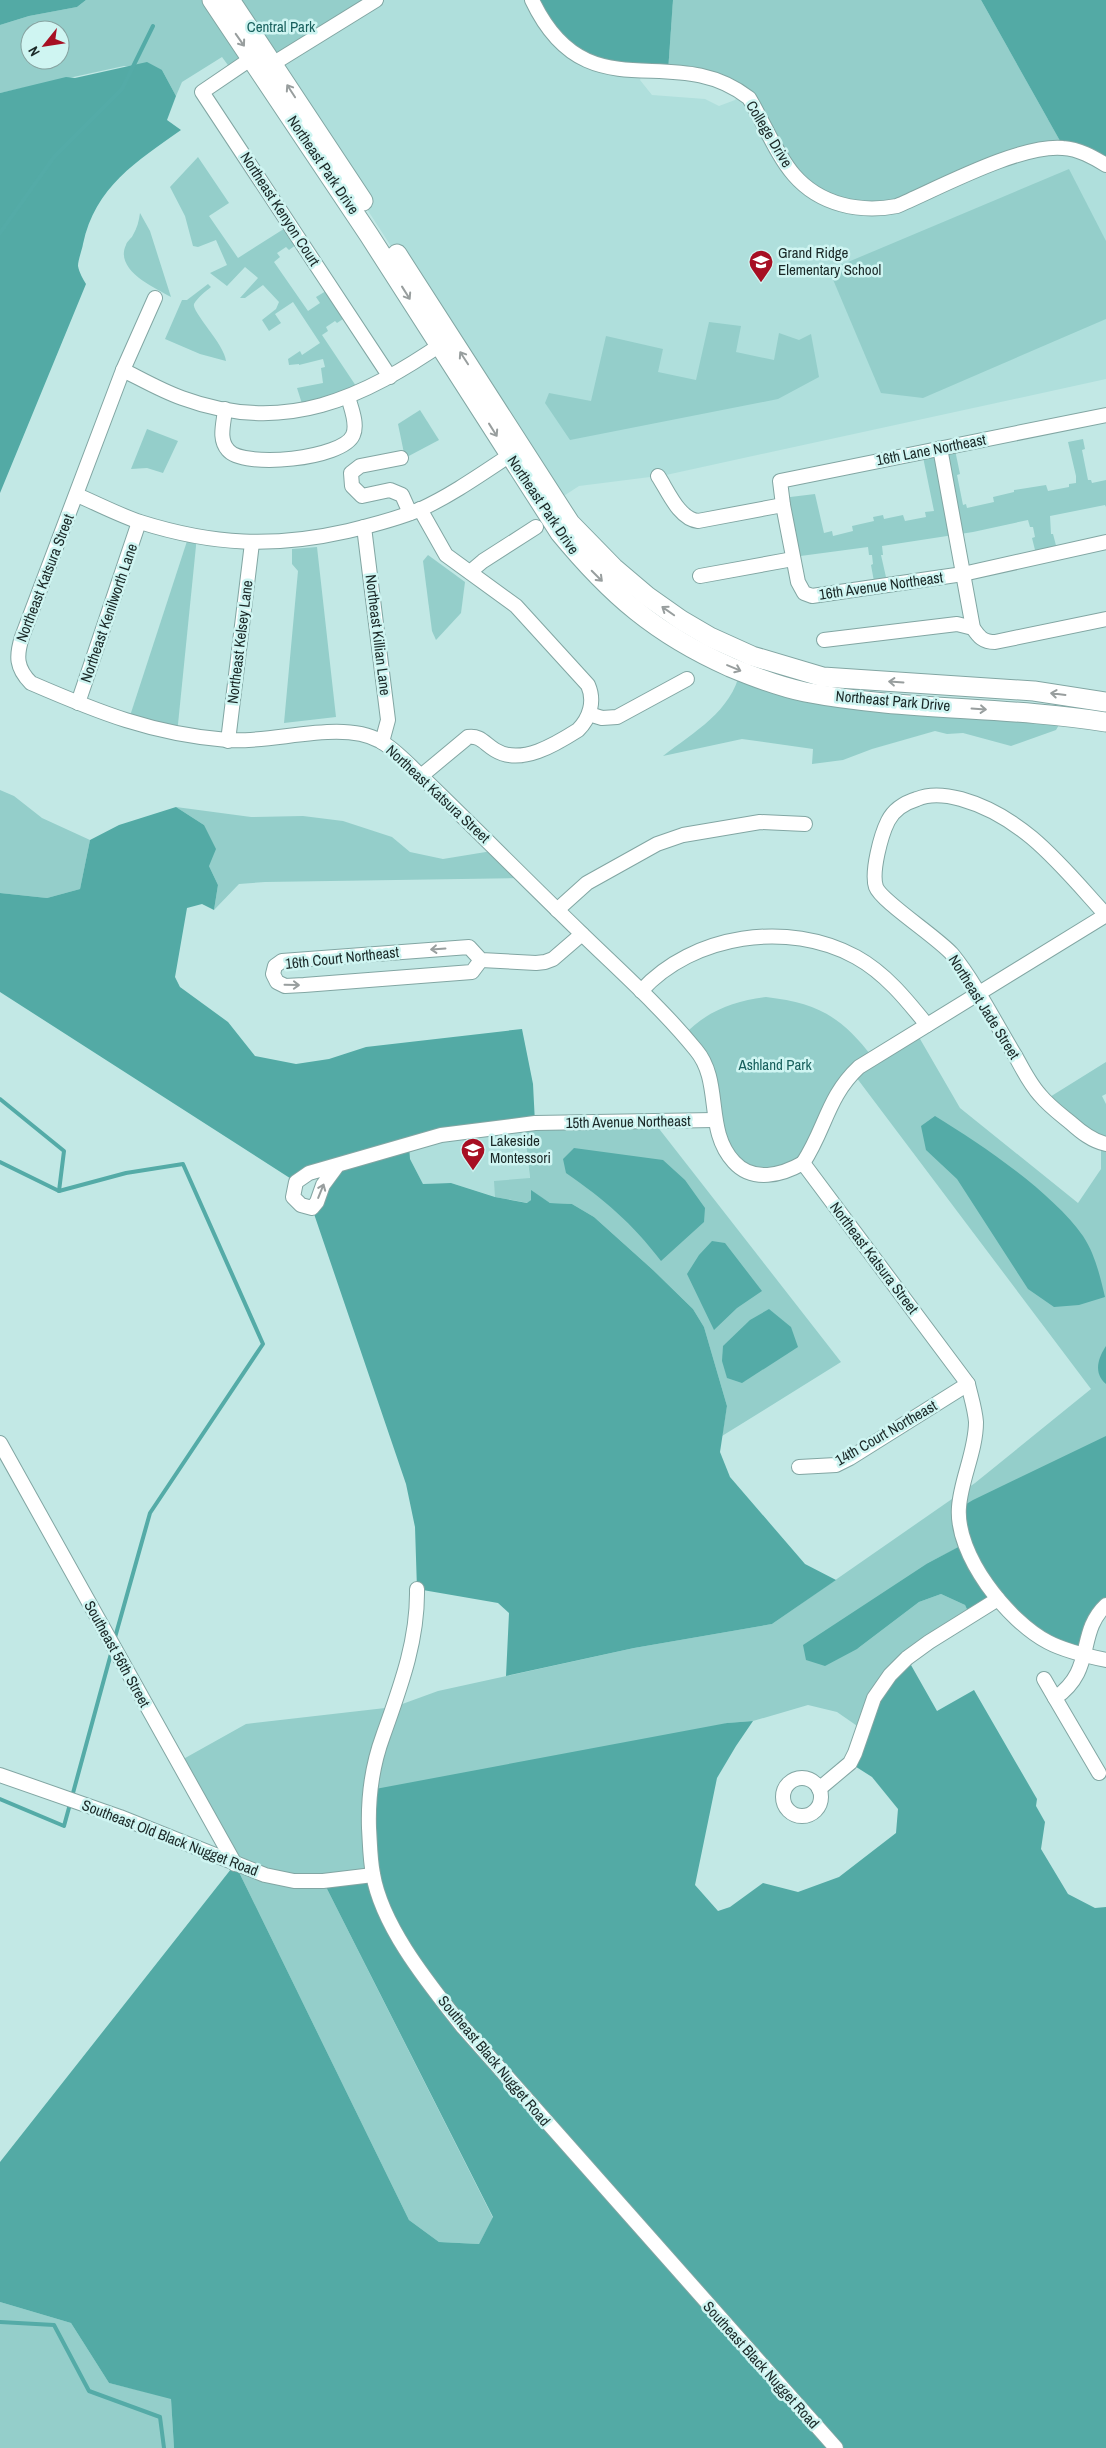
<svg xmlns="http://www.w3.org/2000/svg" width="1106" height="2448" font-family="'Archivo Narrow',sans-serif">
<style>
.built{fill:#afdfdc}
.green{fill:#94ceca;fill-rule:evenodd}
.forest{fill:#53aaa5}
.water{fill:#54aba7}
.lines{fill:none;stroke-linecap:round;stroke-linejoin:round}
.stream{stroke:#54aba7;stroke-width:4}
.street-casing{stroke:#82a6a3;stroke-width:16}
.secondary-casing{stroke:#82a6a3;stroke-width:21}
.street{stroke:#fff;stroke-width:14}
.secondary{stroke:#fff;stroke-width:19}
.oneway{stroke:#989e9e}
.labels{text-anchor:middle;stroke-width:5;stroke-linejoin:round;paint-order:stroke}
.park-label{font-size:15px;fill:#18605d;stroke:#cff5f2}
.street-label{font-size:15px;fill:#1a2827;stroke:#cff5f2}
.poi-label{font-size:15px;fill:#1a2827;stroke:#cff5f2;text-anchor:start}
</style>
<rect width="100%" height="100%" fill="#c2e8e5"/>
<!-- built -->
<g class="built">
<path d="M376,0H532L643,71L640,80L652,95L705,99L719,106L735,100L740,91L1042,148L1106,165V379L666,475L579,486L556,501L273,64Z"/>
<path d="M524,1124L531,1190L496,1197L451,1183L423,1184L410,1159L409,1144Z"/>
</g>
<!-- green -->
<g class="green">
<path d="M86,0H212L252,58L233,72L222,57L182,82L176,96L162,70L124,66L0,93V25L29,16L77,7ZM30,30H60V60H30Z"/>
<path d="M230,0H377L273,64Z"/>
<path d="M673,0H981L1064,148H1042L879,209L807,187L749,98L668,72Z"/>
<path d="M198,157L229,203L209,216L238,258L290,225L301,241L289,250L286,247L277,253L280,257L274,262L308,311L320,303L316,297L331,288L349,315L337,323L335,321L326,327L328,331L322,335L360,392L304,410L297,388L323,383L321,368L325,367L323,359L299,365V364L289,365L288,359L300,351L302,355L320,343L293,302L275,314L281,323L269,331L262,320L276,309L279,302L263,285L245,298H240L258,278L245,267L227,286L210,273L227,265L216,240L198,247L193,246L185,216L170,187Z"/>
<path d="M1069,169L1106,241V319L923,398L881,393L829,270Z"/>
<path d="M140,213L150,231L171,297C155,288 114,270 126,245C127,241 131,239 133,235C137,228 139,221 140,213Z"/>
<path d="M208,284L211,287C206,291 197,298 194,304C191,311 225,345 226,361L200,354L165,339L182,300H187Z"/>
<path d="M709,322L741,326L736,352L774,360L779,333L799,340L811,334L819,377L778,399L570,440L545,403L549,393L591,401L606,336L663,349L658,372L696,380Z"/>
<path d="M420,410L439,440L405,458L398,424Z"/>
<path d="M147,429L178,441L163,473L147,468L131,469Z"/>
<path d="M1083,439L1085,449L1082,450L1088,480H1091L1092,483L1106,480V507L1105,505L1050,516L1051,534H1053L1058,553L1037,558L1032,538L1035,537L1033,527H1030L1028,520L973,532L882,546L883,555H881L888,586L875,587L871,565L873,564L872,555H869L868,547L793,557L782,498L815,494L824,533L832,531L833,536L853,531L852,526L874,521L873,517L883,515L884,519L903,515L905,521L926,517L925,512L934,511L922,452L954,445L960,474L957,475L963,505L966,504L967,508L994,502L993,497L1014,492V490L1046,485L1048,491L1069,487V484L1076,483V476L1068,442Z"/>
<path d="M189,535L197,536L177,734L128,722Z"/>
<path d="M317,547L336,717L284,723L298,571L292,564V549Z"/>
<path d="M428,555L465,582L461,613L436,640L432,631L423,561Z"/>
<path d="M740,671L804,692L1064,716L1056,730L1011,746L963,733L947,734L935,731L872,749L843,760L812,764L813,749L742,739L663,756C694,732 732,711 740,671Z"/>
<path d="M0,790L14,796L42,818L90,840L80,889L47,898L0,893Z"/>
<path d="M176,807L251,817L303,816L343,821L392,837L410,852L443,859L498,850L525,878L265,882L239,884L214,910L218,885L209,866L204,825Z"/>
<path d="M766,997C818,1003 842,1017 873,1058L916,1032L960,1108L1078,1203L1101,1169V1143L1045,1100L1106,1062V1094L1102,1096L1106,1104V1448L965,1544L928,1563L857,1649L919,1602L941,1594L965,1605L970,1616L907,1658L863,1730L837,1712L808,1705L753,1721L727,1723L373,1875L323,1881L493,2218L479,2244L439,2242L409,2220L235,1864L178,1762L246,1724L394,1707L438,1691L634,1648L772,1624L975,1483L1091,1389L853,1073L812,1148L777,1175L734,1163L711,1084L683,1036C706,1011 734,1001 766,997Z"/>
<path d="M653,1121L841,1362L722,1436L727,1406L704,1327L693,1309L653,1270L594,1217L572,1204L550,1203L531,1191V1200L528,1203L495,1197L494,1181L530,1178L524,1124Z"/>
<path d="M0,2302L71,2323L109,2383L171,2398L174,2448H0Z"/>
</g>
<!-- forest -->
<g class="forest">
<path d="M0,0H86L77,7L29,16L0,25Z"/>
<path d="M532,0H673L668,72L579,58Z"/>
<path d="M981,0H1106V165L1064,148Z"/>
<path d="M147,62L162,70L176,96L167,120L181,130C137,161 95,187 83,244C82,250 78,260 78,266C79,272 83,279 86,284L0,493V93L66,77L75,78Z"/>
<path d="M176,807L204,825L216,849L209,866L218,885L214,910L202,904L187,908L175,977L180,987L228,1022L255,1056L296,1064L329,1059L366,1047L522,1029L533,1084L535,1123L409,1144L410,1159L423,1184L451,1183L495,1197L527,1203L531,1200V1190L550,1203L572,1204L594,1217L653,1270L693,1309L704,1327L727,1406L720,1452L730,1477L805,1564L836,1580L772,1624L634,1648L506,1676L509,1613L498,1603L417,1589L415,1527L406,1484L312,1208L337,1167L296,1182L0,992V893L47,898L80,889L90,840L119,825Z"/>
<path d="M1106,1436V1605L1085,1655L1063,1648L998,1599L970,1616L965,1605L941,1594L919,1602L857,1649L825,1666L806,1660L803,1645L928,1563L964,1544L958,1509L973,1500Z"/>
<path d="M907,1658L937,1711L974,1690L1037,1799L1036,1806L1045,1822L1041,1849L1068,1894L1095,1908L1106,1907V2448H174L171,2399L109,2383L71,2323L0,2302V2162L235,1864L409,2220L439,2242L479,2244L493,2217L323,1881L373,1875L370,1790L727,1723L753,1721L736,1746L717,1778L695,1885L718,1911L730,1907L763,1883L798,1892L839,1877L896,1833L898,1809L872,1777L850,1763L874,1698Z"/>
</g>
<!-- water -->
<g class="water">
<path d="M935,1116C981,1144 1052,1192 1083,1236C1095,1254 1100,1276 1105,1297L1079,1305L1054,1307L1028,1289L957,1179L926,1150L921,1126Z"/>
<path d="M574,1148L663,1160L685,1180L705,1208L704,1222L661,1261C632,1223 605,1200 566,1173L563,1159Z"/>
<path d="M712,1241L725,1243L762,1291L737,1308L714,1330L687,1274L699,1255Z"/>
<path d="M769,1309L791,1327L798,1347L742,1383L727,1378L722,1361L723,1346L750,1320Z"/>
<path d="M1106,1346V1384C1093,1373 1098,1358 1106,1346Z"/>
</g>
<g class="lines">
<!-- stream -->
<g class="stream">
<path d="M0,233L54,157L122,89L153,26"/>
<path d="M0,1099L64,1151L59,1191"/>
<path d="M0,1162L59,1191L126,1173L183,1164L263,1344L150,1513L114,1641"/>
<path d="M0,1799L64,1826L112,1650"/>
<path d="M0,2322L54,2325L89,2391L160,2417L164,2448"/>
</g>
<defs>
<g id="street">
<path d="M532,0C587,116 672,38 749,98C763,121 777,156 794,175C820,205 860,213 897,206C939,188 1020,144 1063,148C1079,149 1093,157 1106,165"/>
<path d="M252,58L202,92L390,377"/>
<path d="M266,68L376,0"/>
<path d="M155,298L123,370L22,637C16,656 16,668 31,683C98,712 152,734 227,740C273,744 341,719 380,741C395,749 408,764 421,776C474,827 526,880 580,932C619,970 661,1007 696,1050C723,1082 704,1130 734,1162C753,1183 782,1175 803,1163L968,1384C971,1397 975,1409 976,1422C976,1451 961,1479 959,1507C955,1555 1008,1621 1048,1642C1065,1651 1087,1656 1106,1660"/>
<path d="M123,370C143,380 162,391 182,398C285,436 363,398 446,341"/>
<path d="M225,409C224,423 218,439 228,450C243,469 343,459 353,435C358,424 351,408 348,397"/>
<path d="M940,448L973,628C979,637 983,642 995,642L1106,619"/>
<path d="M401,458L360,466L351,473L352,486L362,496L390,490L402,495L410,513"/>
<path d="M658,476C668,491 679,519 698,521L783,505L798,582L804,593L812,596L963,574L1106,542"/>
<path d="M77,495C98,504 119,515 140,522C213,545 273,548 348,531C373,525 397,519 421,509C454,494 487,470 518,450"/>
<path d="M783,505L780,481L1106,415"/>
<path d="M420,509L446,555L516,606L588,685C595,701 590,718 578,730C556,744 521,766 495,750C485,744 480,735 468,737L421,776"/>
<path d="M364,527L388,720L382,742"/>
<path d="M470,572L483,561L536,527"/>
<path d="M700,576L793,559"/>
<path d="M824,640L957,624L973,628"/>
<path d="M78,703L139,522"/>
<path d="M589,714L602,718L617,717L687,679"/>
<path d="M228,741L252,543"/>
<path d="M557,910L587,883L657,844L683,835L760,822L805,824"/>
<path d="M1106,915C1063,868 1025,817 961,799C946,795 931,793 917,799C904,803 894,809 888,821C881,835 871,872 876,887C881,901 937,937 952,954C977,985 995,1023 1016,1057C1023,1070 1030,1084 1040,1095C1049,1106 1060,1114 1071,1123C1081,1132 1092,1141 1106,1144"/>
<path d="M481,960L472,972L304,985L285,986L277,982L273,974L275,966L282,961L469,947L481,960L536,963L545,962L553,959L582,934"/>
<path d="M641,991C693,934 788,920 856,957C885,973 906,999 927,1025"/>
<path d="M803,1163C826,1128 827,1097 859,1067L1106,915"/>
<path d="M337,1166L323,1185L317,1202L312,1208L301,1205L293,1197L296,1182L309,1173L441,1135L535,1123L714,1120"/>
<path d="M0,1443L235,1864"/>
<path d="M799,1467L836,1465L850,1458L968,1384"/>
<path d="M417,1589C418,1641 400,1688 383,1736C372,1766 368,1796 369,1828C370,1843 370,1859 373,1874C382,1927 429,1984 462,2026L836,2448"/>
<path d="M1044,1679L1055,1698"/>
<path d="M1099,1773L1055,1698C1096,1670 1076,1633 1106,1605"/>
<path d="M0,1775L120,1817L265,1875L294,1881H323L373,1875"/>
<circle cx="802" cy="1797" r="19"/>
<path d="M819,1789L850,1763L855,1753L874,1698L890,1675L907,1658L929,1642L998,1599"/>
</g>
<g id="secondary">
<path d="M212,0L369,235L560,533C611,595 656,634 730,667C754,677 780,687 805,692C903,711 1007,706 1106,722"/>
<path d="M230,0L363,201"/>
<path d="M397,254L570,523L614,568L647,596L681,620L710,637L752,656L823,677L1034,691L1106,702"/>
</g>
</defs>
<!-- street casing -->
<use href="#street" class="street-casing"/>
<!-- secondary casing -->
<use href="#secondary" class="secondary-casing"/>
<!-- street -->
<use href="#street" class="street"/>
<!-- secondary -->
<use href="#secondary" class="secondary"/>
</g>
<!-- one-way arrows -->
<defs><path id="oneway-shaft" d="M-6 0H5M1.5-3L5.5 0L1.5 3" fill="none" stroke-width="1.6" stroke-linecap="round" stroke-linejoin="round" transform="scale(1.25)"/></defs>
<g class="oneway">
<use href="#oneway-shaft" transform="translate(240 40) rotate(55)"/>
<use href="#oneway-shaft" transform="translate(291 91) rotate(-123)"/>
<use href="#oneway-shaft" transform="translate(406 293) rotate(58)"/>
<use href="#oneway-shaft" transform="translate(464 358) rotate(-123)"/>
<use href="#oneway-shaft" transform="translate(493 430) rotate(58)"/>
<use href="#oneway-shaft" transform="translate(597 576) rotate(45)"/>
<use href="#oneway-shaft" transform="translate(668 611) rotate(-145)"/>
<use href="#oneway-shaft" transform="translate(734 668) rotate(23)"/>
<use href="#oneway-shaft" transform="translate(896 682) rotate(-176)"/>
<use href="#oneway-shaft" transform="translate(1058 694) rotate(-173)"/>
<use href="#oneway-shaft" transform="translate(979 709) rotate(4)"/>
<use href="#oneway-shaft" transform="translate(438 949) rotate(176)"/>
<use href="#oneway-shaft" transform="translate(292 985) rotate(1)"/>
<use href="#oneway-shaft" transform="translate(321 1191) rotate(-68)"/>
</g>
<!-- icons -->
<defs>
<symbol id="school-pin" viewBox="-11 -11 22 30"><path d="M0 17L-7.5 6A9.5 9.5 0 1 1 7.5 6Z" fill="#a70f23" stroke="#cff5f2"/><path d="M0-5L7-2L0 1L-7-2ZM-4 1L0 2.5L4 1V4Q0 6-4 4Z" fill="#fff"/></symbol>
</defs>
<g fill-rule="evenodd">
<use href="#school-pin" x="747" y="248" width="28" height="38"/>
<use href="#school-pin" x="459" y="1136" width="28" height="38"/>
</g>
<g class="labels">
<!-- park labels -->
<g class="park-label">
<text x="281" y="32">Central Park</text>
<text x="775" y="1070">Ashland Park</text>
</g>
<!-- street labels -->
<g class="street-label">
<text transform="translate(769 134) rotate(59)" y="5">College Drive</text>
<text transform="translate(323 165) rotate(56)" y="5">Northeast Park Drive</text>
<text transform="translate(280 209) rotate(57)" y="5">Northeast Kenyon Court</text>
<text transform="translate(931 450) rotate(-11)" y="5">16th Lane Northeast</text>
<text transform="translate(543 505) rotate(56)" y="5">Northeast Park Drive</text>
<text transform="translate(45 578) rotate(-69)" y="5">Northeast Katsura Street</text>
<text transform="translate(881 586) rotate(-8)" y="5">16th Avenue Northeast</text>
<text transform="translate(109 613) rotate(-71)" y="5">Northeast Kenilworth Lane</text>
<text transform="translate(378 635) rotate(83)" y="5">Northeast Killian Lane</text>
<text transform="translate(240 642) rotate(-83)" y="5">Northeast Kelsey Lane</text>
<text transform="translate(893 701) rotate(5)" y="5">Northeast Park Drive</text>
<text transform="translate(438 794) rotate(43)" y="5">Northeast Katsura Street</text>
<text transform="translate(342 958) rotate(-6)" y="5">16th Court Northeast</text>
<text transform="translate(984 1007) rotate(58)" y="5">Northeast Jade Street</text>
<text transform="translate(628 1122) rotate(-1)" y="5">15th Avenue Northeast</text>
<text transform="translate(874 1258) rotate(53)" y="5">Northeast Katsura Street</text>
<text transform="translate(886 1433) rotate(-30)" y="5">14th Court Northeast</text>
<text transform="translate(117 1654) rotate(61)" y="5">Southeast 56th Street</text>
<text transform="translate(170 1838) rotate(21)" y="5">Southeast Old Black Nugget Road</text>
<text transform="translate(494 2061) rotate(50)" y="5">Southeast Black Nugget Road</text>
<text transform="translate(761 2365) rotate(48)" y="5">Southeast Black Nugget Road</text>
</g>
<!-- poi labels -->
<g class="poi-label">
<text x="778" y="258">Grand Ridge<tspan x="778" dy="17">Elementary School</tspan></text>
<text x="490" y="1146">Lakeside<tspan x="490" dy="17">Montessori</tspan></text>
</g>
</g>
<!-- north arrow -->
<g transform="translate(45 45) rotate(240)"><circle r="24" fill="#cff5f2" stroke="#87a3a1"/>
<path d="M0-4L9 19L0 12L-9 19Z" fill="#a70f23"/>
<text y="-8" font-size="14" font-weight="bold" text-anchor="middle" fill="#1a2827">N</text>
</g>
</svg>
